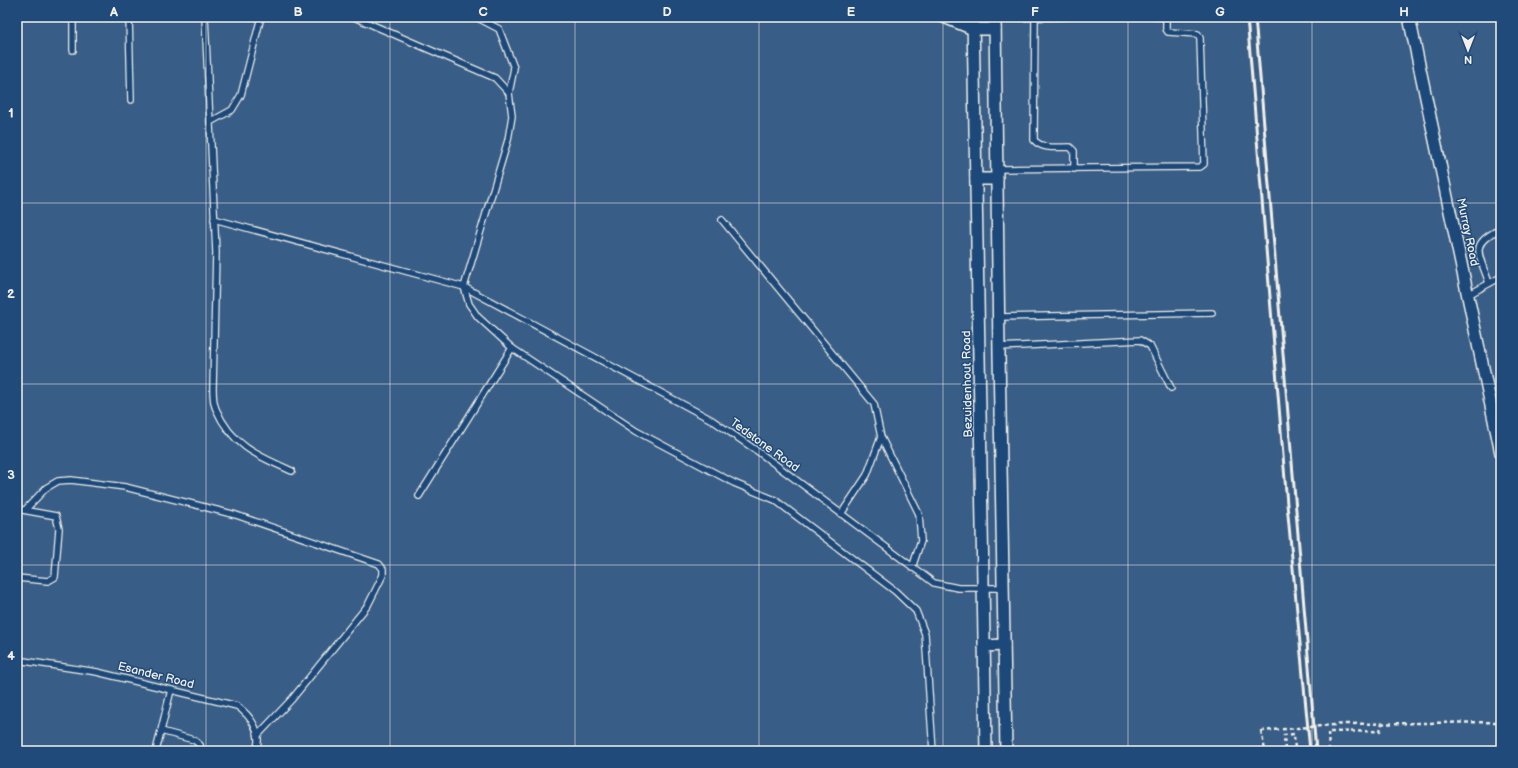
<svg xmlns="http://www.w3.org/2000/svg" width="1518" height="768" font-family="'Balsamiq Sans',sans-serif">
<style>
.built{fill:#375d86}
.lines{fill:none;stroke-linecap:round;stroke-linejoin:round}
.service-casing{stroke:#f4f1e8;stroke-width:8}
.minor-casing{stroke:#f4f1e8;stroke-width:14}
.path{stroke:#f4f1e8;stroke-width:2.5;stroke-dasharray:4 3;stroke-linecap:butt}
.service{stroke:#1f4a7a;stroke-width:5.5}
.minor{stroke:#1f4a7a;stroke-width:11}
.rail{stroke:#f4f1e8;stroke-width:3}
.path-bridge{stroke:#f4f1e8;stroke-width:2.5;stroke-dasharray:4 3;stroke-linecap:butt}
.grid{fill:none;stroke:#f4f1e8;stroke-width:1;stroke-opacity:0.55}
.labels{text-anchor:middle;stroke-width:3;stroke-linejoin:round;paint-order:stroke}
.street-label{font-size:12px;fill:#f4f1e8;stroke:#1f4a7a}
.neatline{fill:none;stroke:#f4f1e8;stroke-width:1.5}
.grid-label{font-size:13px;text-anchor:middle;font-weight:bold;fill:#f4f1e8}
</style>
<rect width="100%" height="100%" fill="#28517e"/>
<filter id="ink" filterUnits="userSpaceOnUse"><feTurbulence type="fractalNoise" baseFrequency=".025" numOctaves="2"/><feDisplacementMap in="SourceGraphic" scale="8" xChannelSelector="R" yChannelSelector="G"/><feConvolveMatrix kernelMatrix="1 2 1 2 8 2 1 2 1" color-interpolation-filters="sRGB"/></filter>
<g filter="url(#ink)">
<!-- built -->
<rect class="built" x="17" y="17" width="1484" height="734"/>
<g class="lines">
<defs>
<g id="service">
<path d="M73,17V50"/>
<path d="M129,17L131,100"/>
<path d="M205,17L216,252L213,388C213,395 213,403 216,409C232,446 258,456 292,471"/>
<path d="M354,17L495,78L509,93L512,116L508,140L464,287L469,304L478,317L512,348L636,431L734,483L775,500L895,591L916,611L925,634L933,751"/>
<path d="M476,17L499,29L514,68L509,93"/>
<path d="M1035,17L1034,140C1043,150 1057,147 1070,147L1074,151V169"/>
<path d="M995,18L1065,17"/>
<path d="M210,122L232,110L241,95L261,17"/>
<path d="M996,169L1200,167L1204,164L1200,38L1198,34L1168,32L1166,29V17H1157"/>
<path d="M214,219L464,287L712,420L760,453L934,583L958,588H1002"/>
<path d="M722,220L874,404L881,437L867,475L841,514"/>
<path d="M1489,283C1480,255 1467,244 1501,229"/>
<path d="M1468,295L1501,277"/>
<path d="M999,317L1212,313"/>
<path d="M999,347L1140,340L1150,346L1171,388"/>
<path d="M881,437L919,514L921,541L912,568"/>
<path d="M419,496L512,348"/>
<path d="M17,509L56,516L59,529L55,577L48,581L17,578"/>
<path d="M25,510L46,488L58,481L71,480L125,487L236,515L379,564L383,569V575L368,605L292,699L258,735"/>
<path d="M17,660L97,672L237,706C251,716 263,733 256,751"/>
<path d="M161,731L194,740L200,745L201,751"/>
<path d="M156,751L171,690"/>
</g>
<g id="minor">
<path d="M944,17L973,29H995"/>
<path d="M973,17L986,751"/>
<path d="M995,17L999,353L1006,751"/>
<path d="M1409,17L1501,453"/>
<path d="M976,179H997"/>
<path d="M984,646L1004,645"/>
</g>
</defs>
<!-- service casing -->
<use href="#service" class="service-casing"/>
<!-- minor casing -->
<use href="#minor" class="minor-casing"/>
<!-- path -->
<g class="path">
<path d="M1346,724L1501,722"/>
<path d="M1261,731L1265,750"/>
<path d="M1264,751L1285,750L1284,735L1294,734L1295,751"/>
<path d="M1329,751L1328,732L1380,731L1382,723"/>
</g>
<!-- service -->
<use href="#service" class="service"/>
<!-- minor -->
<use href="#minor" class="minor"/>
<!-- rail -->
<g class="rail">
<path d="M1247,17L1287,504L1310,751"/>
<path d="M1255,17L1316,751"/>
</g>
<!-- path-bridge -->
<path class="path-bridge" d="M1261,731L1346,724"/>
</g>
</g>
<!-- grid -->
<path class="grid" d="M206,17V751M390,17V751M575,17V751M759,17V751M943,17V751M1128,17V751M1312,17V751M17,203H1501M17,384H1501M17,565H1501"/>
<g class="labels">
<!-- street labels -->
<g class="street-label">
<text transform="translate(1468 232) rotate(78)" y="4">Murray Road</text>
<text transform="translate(967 384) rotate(-91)" y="4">Bezuidenhout Road</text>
<text transform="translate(765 445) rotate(36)" y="4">Tedstone Road</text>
<text transform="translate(156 675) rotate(14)" y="4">Esander Road</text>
</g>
</g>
<!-- margin -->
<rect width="1518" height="768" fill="none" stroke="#1f4a7a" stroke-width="44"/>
<!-- north arrow -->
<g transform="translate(1468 50) rotate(180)" stroke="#1f4a7a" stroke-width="3" paint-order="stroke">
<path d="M0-3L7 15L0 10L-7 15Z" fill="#f4f1e8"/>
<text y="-6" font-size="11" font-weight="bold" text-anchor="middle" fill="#f4f1e8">N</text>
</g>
<rect x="22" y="22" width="1474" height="724" class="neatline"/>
<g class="grid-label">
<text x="114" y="16">A</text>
<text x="298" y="16">B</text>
<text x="483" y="16">C</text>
<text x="667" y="16">D</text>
<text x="851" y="16">E</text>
<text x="1035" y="16">F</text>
<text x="1220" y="16">G</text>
<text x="1404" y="16">H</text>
<text x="11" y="117">1</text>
<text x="11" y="298">2</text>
<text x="11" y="479">3</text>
<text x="11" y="660">4</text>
</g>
</svg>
